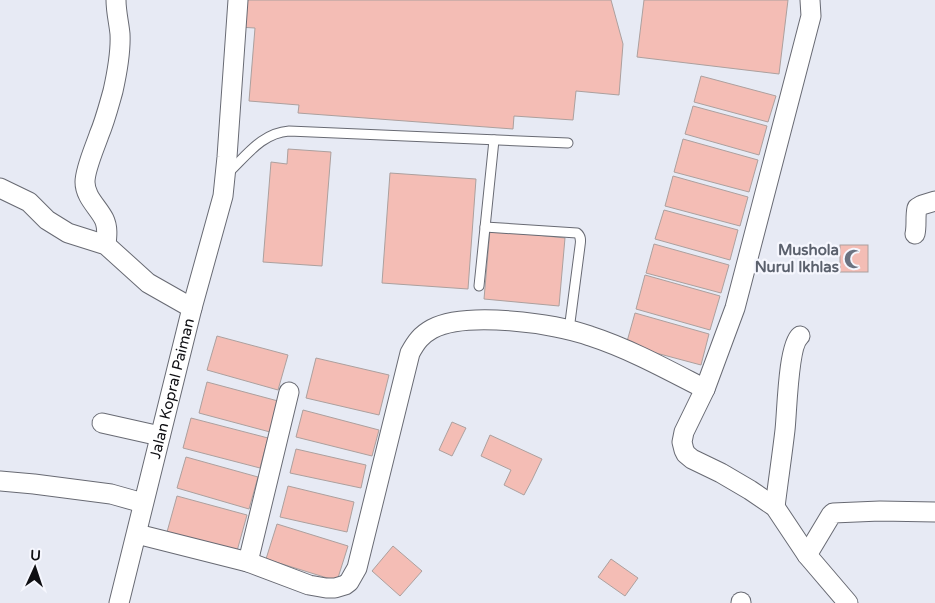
<svg xmlns="http://www.w3.org/2000/svg" width="935" height="603" font-family="'Varela Round',sans-serif">
<style>
.building{fill:#f4bdb5;stroke:#aca09e}
.lines{fill:none;stroke-linecap:round;stroke-linejoin:round}
.service-casing{stroke:#686a73;stroke-width:11}
.minor-casing{stroke:#686a73;stroke-width:21}
.service{stroke:#fff;stroke-width:9}
.minor{stroke:#fff;stroke-width:19}
.labels{text-anchor:middle;stroke-width:4.5;stroke-linejoin:round;paint-order:stroke}
.worship-label{font-size:15px;font-weight:bold;fill:#5b616d;stroke:#f6f7fe;text-anchor:end}
.street-label{font-size:15px;fill:#0f0f13;stroke:#f6f7fe}
</style>
<rect width="100%" height="100%" fill="#e7eaf4"/>
<!-- building -->
<g class="building">
<path d="M240,0H611L623,44L619,95L576,91L573,120L514,116L513,129L298,113L299,105L249,101L255,28L238,27Z"/>
<path d="M644,0H788L779,74L637,57Z"/>
<path d="M701,76L776,96L768,122L694,102Z"/>
<path d="M693,106L767,126L759,155L685,134Z"/>
<path d="M683,139L758,160L749,192L674,172Z"/>
<path d="M288,149L331,152L322,266L263,262L271,162L287,164Z"/>
<path d="M390,173L476,179L468,289L382,283Z"/>
<path d="M673,176L748,197L740,226L665,206Z"/>
<path d="M664,210L738,230L730,260L655,239Z"/>
<path d="M490,230L565,238L559,306L484,299Z"/>
<path d="M654,244L729,265L721,293L646,273Z"/>
<rect x="840" y="245" width="28" height="27"/>
<path d="M645,275L720,296L710,330L636,309Z"/>
<path d="M635,313L709,334L701,365L626,345Z"/>
<path d="M217,336L288,355L278,390L207,370Z"/>
<path d="M316,358L389,375L379,415L306,398Z"/>
<path d="M207,382L278,401L270,432L199,413Z"/>
<path d="M303,410L379,430L372,456L296,437Z"/>
<path d="M191,418L268,438L260,468L183,448Z"/>
<path d="M452,422L466,428L452,456L439,450Z"/>
<path d="M490,435L542,459L532,480L524,495L504,485L511,470L481,456Z"/>
<path d="M296,449L366,465L361,488L290,473Z"/>
<path d="M186,457L258,477L249,509L177,488Z"/>
<path d="M288,486L354,502L347,532L280,517Z"/>
<path d="M177,496L247,515L237,551L167,532Z"/>
<path d="M277,524L348,546L337,581L266,559Z"/>
<path d="M393,546L422,571L400,596L372,571Z"/>
<path d="M611,559L638,578L625,596L598,577Z"/>
</g>
<g class="lines">
<defs>
<g id="service">
<path d="M228,173C247,155 262,133 289,131L568,143"/>
<path d="M485,227L577,233C581,236 581,240 580,246L569,330"/>
<path d="M479,286L494,140"/>
</g>
<g id="minor">
<path d="M810,0L811,16L735,308L705,389L684,432L682,442L684,450L686,454L692,459L721,473L750,490L775,507L807,555L848,603"/>
<path d="M0,188L29,202L47,220L68,233L106,245L148,283L192,308"/>
<path d="M915,234C917,225 915,217 917,208L922,205L935,201"/>
<path d="M106,245C107,236 108,227 104,219C98,207 85,197 85,182C85,169 95,147 99,135C105,121 109,105 113,91C117,73 121,53 120,34C119,23 116,12 116,0"/>
<path d="M102,423L160,436"/>
<path d="M0,481L34,484L111,494L143,503"/>
<path d="M775,507C778,482 782,456 785,430C787,413 788,346 800,336"/>
<path d="M137,534L248,562L309,585L326,588H335L345,585L349,582L357,568L410,353C416,342 421,335 432,329C466,311 554,323 590,336C630,349 668,370 705,389"/>
<path d="M807,555L831,515L833,513L880,511L935,512"/>
<path d="M248,562L289,392"/>
<path id="s1" d="M119,603L192,308L223,196L227,157L238,0"/>
<path d="M741,603V602"/>
</g>
</defs>
<!-- service casing -->
<use href="#service" class="service-casing"/>
<!-- minor casing -->
<use href="#minor" class="minor-casing"/>
<!-- service -->
<use href="#service" class="service"/>
<!-- minor -->
<use href="#minor" class="minor"/>
</g>
<!-- icons -->
<defs>
<symbol id="mosque-bare" viewBox="-9 -9 18 18"><path d="M3.5-4.9A6 6 0 1 0 3.5 4.9A5 5 0 1 1 3.5-4.9Z" fill="#6b7280" stroke="#f6f7fe" stroke-width="2.5" paint-order="stroke"/></symbol>
</defs>
<g fill-rule="evenodd">
<use href="#mosque-bare" x="840" y="245" width="28" height="28"/>
</g>
<g class="labels">
<!-- worship labels -->
<g class="worship-label">
<text x="839" y="255">Mushola<tspan x="839" dy="17">Nurul Ikhlas</tspan></text>
</g>
<!-- street labels -->
<g class="street-label">
<text dy="5" stroke="none"><textPath href="#s1" startOffset="221">Jalan Kopral Paiman</textPath></text>
</g>
</g>
<!-- north arrow -->
<g transform="translate(35 568) rotate(3)" stroke="#f6f7fe" stroke-width="4" paint-order="stroke">
<path d="M0-4L9 19L0 12L-9 19Z" fill="#0f0f13"/>
<text y="-8" font-size="14" font-weight="bold" text-anchor="middle" fill="#0f0f13">U</text>
</g>
</svg>
